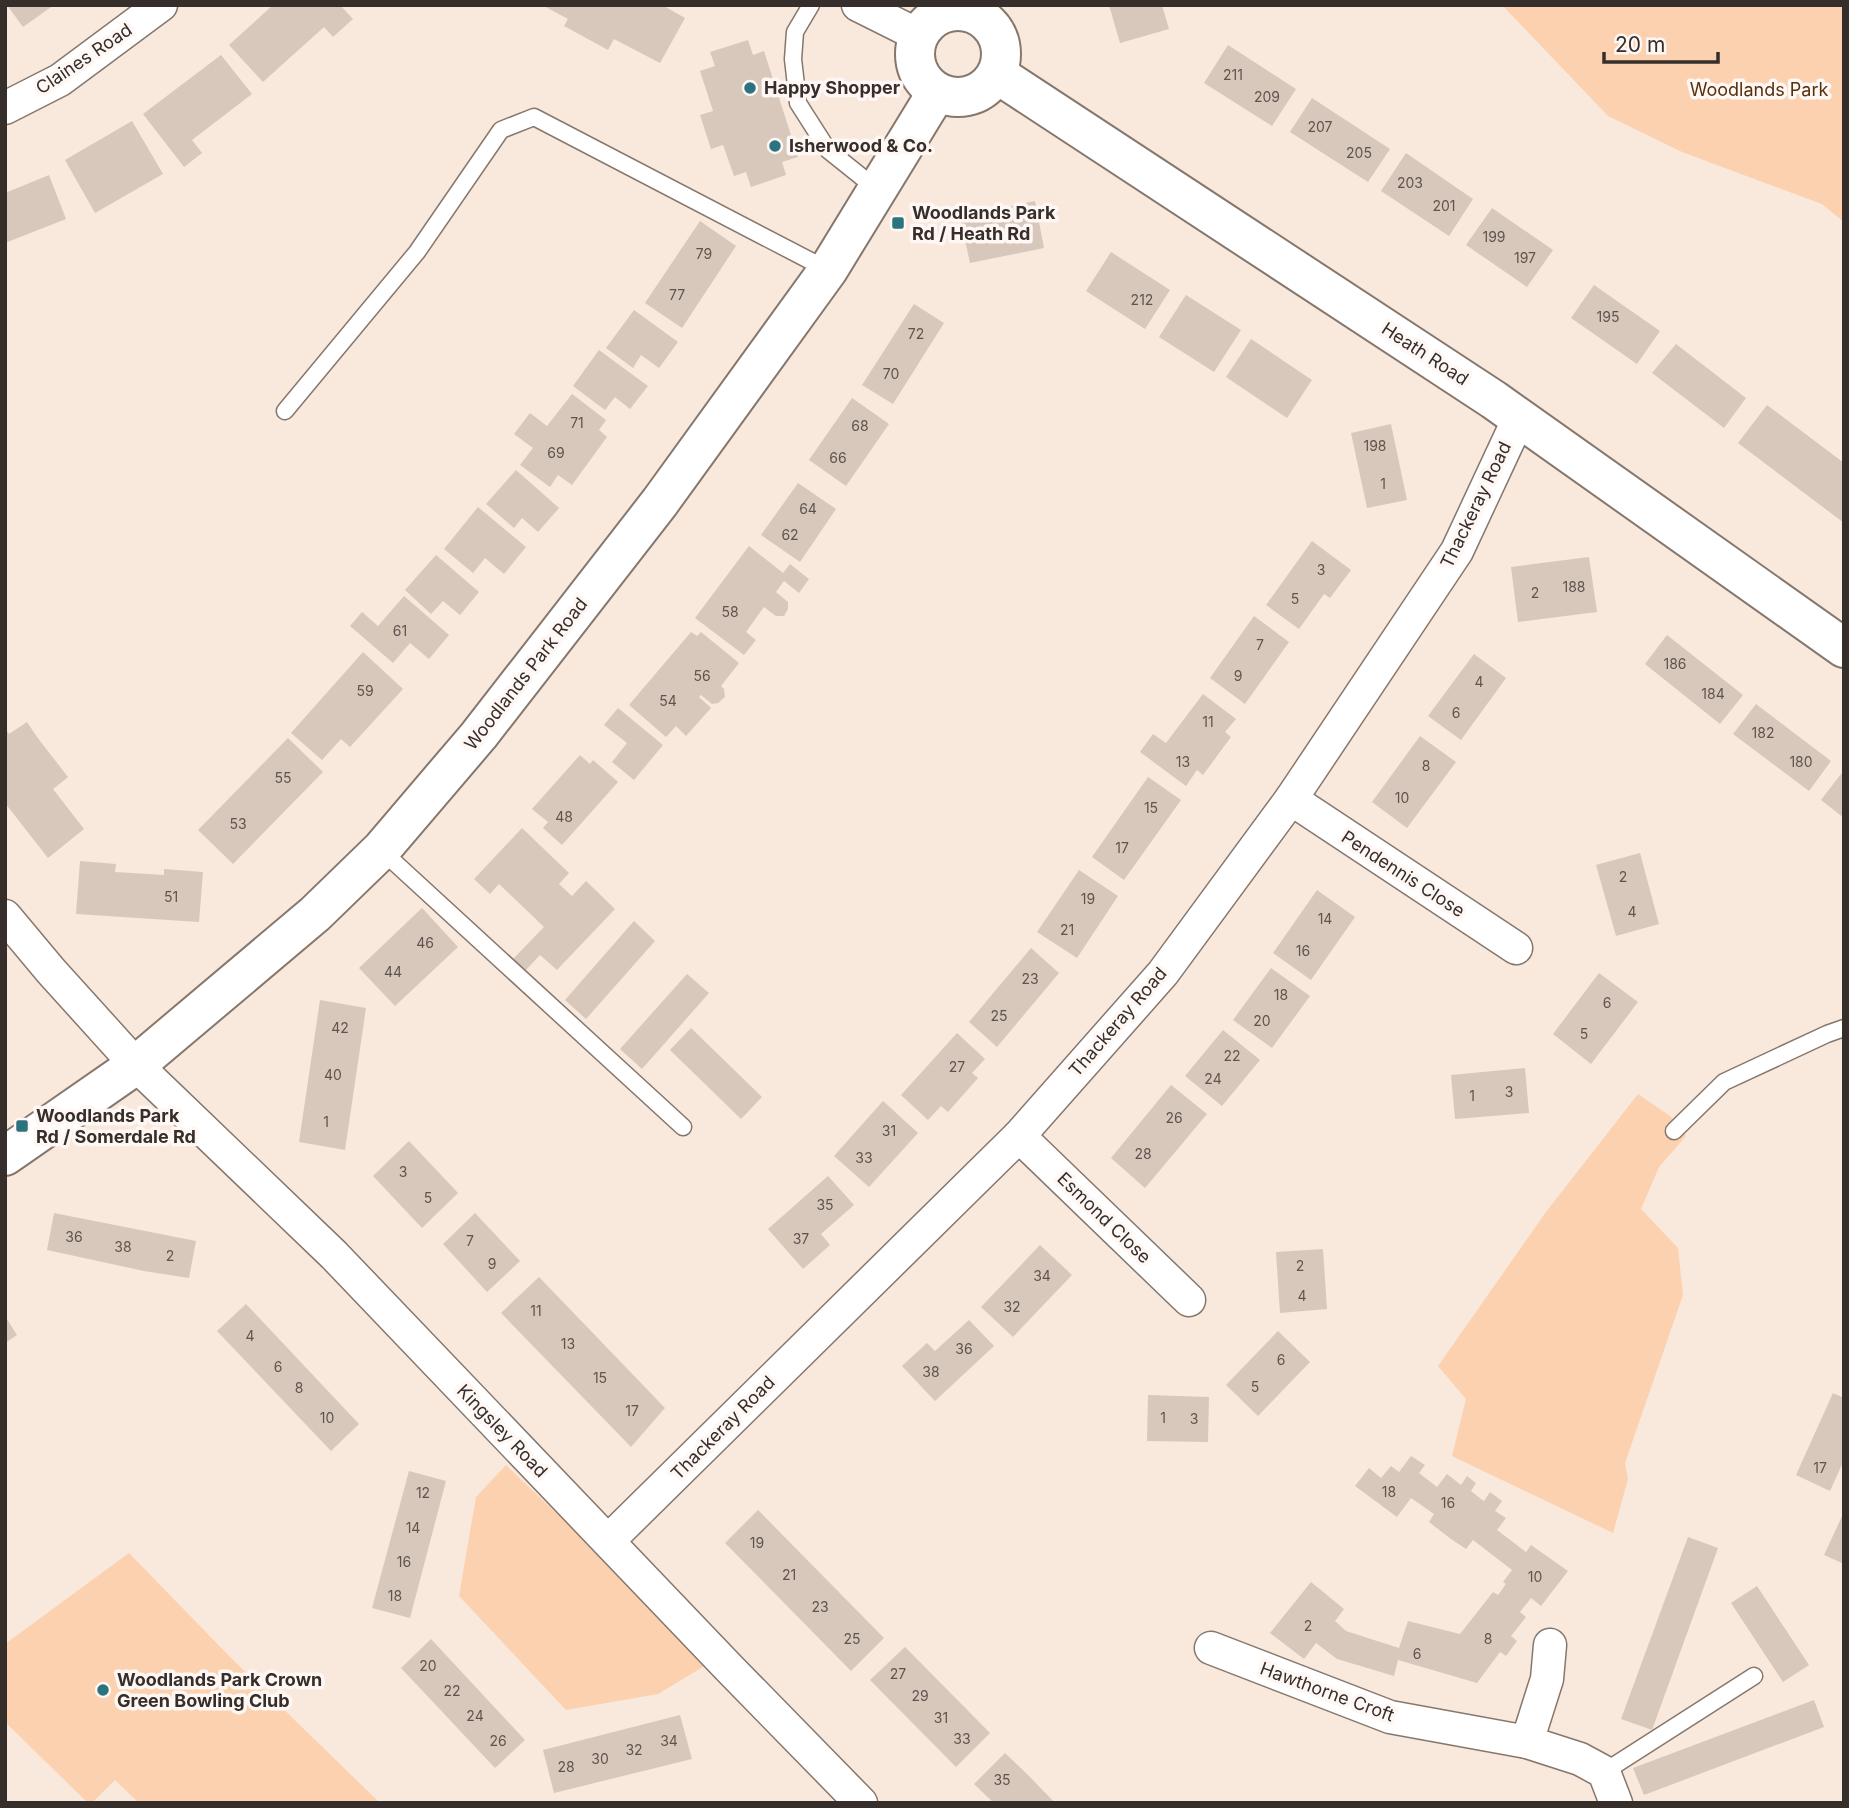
<svg xmlns="http://www.w3.org/2000/svg" width="1849" height="1808" font-family="Inter,sans-serif">
<style>
.green{fill:#fcd1b0}
.building{fill:#d8c8bc}
.lines{fill:none;stroke-linecap:round;stroke-linejoin:round}
.lane-casing{stroke:#86776c;stroke-width:19}
.street-casing{stroke:#86776c;stroke-width:35}
.secondary-casing{stroke:#86776c;stroke-width:42}
.lane{stroke:#fff;stroke-width:16}
.street{stroke:#fff;stroke-width:32}
.secondary{stroke:#fff;stroke-width:38}
.poi-dot{fill:#2b737e;stroke:#fef7f3;stroke-width:2.5}
.labels{text-anchor:middle;stroke-width:7;stroke-linejoin:round;paint-order:stroke}
.number-label{font-size:14px;fill:#5e544e}
.street-label{font-size:18px;fill:#352e2a;stroke:#fef7f3}
.poi-label{font-size:18px;font-weight:bold;fill:#352e2a;stroke:#fef7f3;text-anchor:start}
.park-label{font-size:18px;fill:#55300f;stroke:#fef7f3}
</style>
<rect width="100%" height="100%" fill="#f9e8dc"/>
<!-- green -->
<g class="green">
<path d="M1502,5H1844V222L1822,204L1682,152L1608,116Z"/>
<path d="M1638,1094L1670,1116L1686,1136L1659,1167L1641,1209L1678,1248L1683,1295L1625,1463L1628,1479L1613,1533L1452,1456L1466,1399L1438,1366L1546,1212Z"/>
<path d="M506,1465L597,1552L706,1665L658,1694L566,1710L459,1596L476,1497Z"/>
<path d="M129,1553L232,1659L380,1803H139L115,1780L92,1803H88L5,1722V1644Z"/>
</g>
<!-- building -->
<g class="building">
<path d="M7,5H54L23,27Z"/>
<path d="M273,5H340L353,19L333,37L324,27L263,82L229,45Z"/>
<path d="M542,5H662L685,18L660,63L614,39L608,50L564,26L568,19Z"/>
<path d="M1109,5H1162L1169,29L1120,43Z"/>
<path d="M748,40L753,55L764,51L798,157L782,162L786,175L751,187L746,172L734,176L723,145L711,149L700,115L713,111L700,71L715,66L710,52Z"/>
<path d="M1228,45L1296,89L1272,126L1204,83Z"/>
<path d="M221,55L252,94L192,140L202,153L184,167L143,114Z"/>
<path d="M1312,98L1390,149L1368,182L1290,132Z"/>
<path d="M132,121L163,174L95,213L65,160Z"/>
<path d="M1406,153L1473,199L1449,236L1381,191Z"/>
<path d="M49,175L66,219L5,243V193Z"/>
<path d="M1035,201L1044,248L970,263L960,217Z"/>
<path d="M1492,208L1553,250L1527,287L1466,245Z"/>
<path d="M700,221L736,246L682,328L645,303Z"/>
<path d="M1111,252L1170,290L1145,329L1086,291Z"/>
<path d="M1594,285L1660,331L1637,364L1571,318Z"/>
<path d="M1186,295L1241,330L1214,372L1159,337Z"/>
<path d="M914,304L944,323L893,404L862,385Z"/>
<path d="M634,310L678,342L659,368L641,355L633,368L606,348Z"/>
<path d="M1251,339L1312,380L1287,418L1226,377Z"/>
<path d="M1676,344L1746,398L1724,428L1652,373Z"/>
<path d="M599,350L648,386L630,409L615,397L605,410L573,386Z"/>
<path d="M572,394L606,420L599,430L607,437L572,485L558,475L550,487L520,465L533,448L514,434L530,413L547,426Z"/>
<path d="M852,398L889,424L846,486L809,460Z"/>
<path d="M1767,405L1844,463V523L1738,443Z"/>
<path d="M1391,424L1407,500L1367,508L1351,433Z"/>
<path d="M516,470L559,508L538,532L522,518L514,528L486,504Z"/>
<path d="M798,483L836,509L800,562L761,535Z"/>
<path d="M478,507L526,547L504,574L485,558L473,573L444,549Z"/>
<path d="M1312,541L1351,570L1330,598L1324,594L1299,629L1266,605Z"/>
<path d="M749,546L783,573L790,564L809,579L799,593L784,581L776,592L788,602V609L784,616H776L764,607L746,632L756,640L744,655L695,618Z"/>
<path d="M436,555L479,592L460,615L443,601L431,614L405,590Z"/>
<path d="M1589,557L1597,612L1518,622L1511,567Z"/>
<path d="M404,596L449,635L429,659L410,643L393,663L350,626L362,612L378,626Z"/>
<path d="M1254,616L1289,642L1245,704L1210,678Z"/>
<path d="M691,632L697,636L701,632L739,663L721,686L724,689L725,697L718,703L712,704L701,695L699,697L711,708L686,736L676,726L666,737L629,705Z"/>
<path d="M1667,635L1743,695L1720,724L1645,664Z"/>
<path d="M363,652L403,689L350,747L341,739L322,760L291,733Z"/>
<path d="M1474,654L1506,678L1461,740L1428,716Z"/>
<path d="M1203,694L1236,719L1225,732L1231,737L1203,775L1197,770L1186,786L1140,752L1153,734L1166,743Z"/>
<path d="M1756,704L1831,761L1809,791L1733,734Z"/>
<path d="M618,708L663,745L634,780L612,762L627,743L604,725Z"/>
<path d="M27,722L37,737L68,777L53,789L84,829L48,858L5,803V728L9,734Z"/>
<path d="M1420,736L1456,762L1407,828L1372,802Z"/>
<path d="M288,738L323,772L233,864L198,830Z"/>
<path d="M580,755L590,764L593,760L618,782L562,845L543,828L548,822L532,809Z"/>
<path d="M1844,770V818L1821,800Z"/>
<path d="M1148,777L1181,800L1124,880L1092,857Z"/>
<path d="M522,828L569,873L559,884L572,896L586,881L615,909L557,970L540,955L525,971L513,959L544,927L499,884L490,894L474,879Z"/>
<path d="M1640,853L1659,924L1616,936L1596,865Z"/>
<path d="M80,861L116,864L115,872L164,875V869L203,872L199,922L76,914Z"/>
<path d="M1079,870L1118,896L1077,958L1037,932Z"/>
<path d="M1317,890L1355,917L1311,980L1273,953Z"/>
<path d="M422,908L458,947L395,1006L359,968Z"/>
<path d="M634,921L655,941L586,1019L565,1000Z"/>
<path d="M1031,948L1059,973L997,1047L969,1022Z"/>
<path d="M1271,968L1310,996L1272,1048L1233,1020Z"/>
<path d="M1599,973L1638,1002L1591,1064L1553,1034Z"/>
<path d="M687,974L709,993L642,1069L620,1049Z"/>
<path d="M320,1000L366,1008L345,1150L299,1142Z"/>
<path d="M691,1028L762,1097L741,1119L670,1050Z"/>
<path d="M1223,1030L1260,1060L1222,1106L1185,1076Z"/>
<path d="M957,1033L985,1059L972,1073L978,1078L948,1112L941,1106L928,1120L901,1095Z"/>
<path d="M1525,1068L1529,1113L1455,1119L1451,1075Z"/>
<path d="M1171,1085L1207,1114L1145,1188L1111,1158Z"/>
<path d="M883,1101L918,1133L869,1187L834,1156Z"/>
<path d="M409,1141L458,1193L422,1228L373,1176Z"/>
<path d="M828,1176L854,1205L821,1234L830,1245L803,1269L768,1229Z"/>
<path d="M54,1213L196,1241L189,1278L144,1271L47,1250Z"/>
<path d="M475,1213L520,1261L487,1292L443,1244Z"/>
<path d="M1040,1245L1072,1275L1013,1337L981,1307Z"/>
<path d="M1323,1249L1327,1309L1280,1313L1276,1252Z"/>
<path d="M539,1277L665,1408L631,1447L501,1313Z"/>
<path d="M246,1304L359,1424L331,1451L217,1331Z"/>
<path d="M5,1316L17,1335L5,1343Z"/>
<path d="M969,1320L994,1346L935,1401L902,1366L927,1343L935,1351Z"/>
<path d="M1278,1331L1310,1362L1258,1416L1226,1385Z"/>
<path d="M1833,1393L1844,1398V1460L1830,1491L1796,1475Z"/>
<path d="M1148,1395L1209,1397L1208,1442L1147,1441Z"/>
<path d="M1411,1456L1425,1465L1419,1473L1437,1487L1447,1474L1461,1485L1467,1476L1476,1483L1471,1491L1481,1499L1484,1501L1490,1492L1502,1501L1495,1511L1506,1518L1497,1530L1526,1552L1531,1545L1568,1571L1541,1606L1531,1598L1520,1612L1526,1617L1511,1636L1517,1641L1506,1656L1500,1652L1477,1683L1398,1660L1394,1676L1337,1659L1316,1643L1304,1659L1270,1633L1311,1582L1344,1609L1335,1621L1346,1631L1399,1648L1408,1621L1460,1634L1493,1592L1498,1595L1506,1584L1503,1582L1512,1570L1473,1540L1466,1549L1451,1539L1429,1522L1434,1514L1411,1498L1397,1517L1355,1486L1369,1468L1381,1478L1391,1466L1399,1472Z"/>
<path d="M409,1471L446,1481L410,1618L372,1608Z"/>
<path d="M758,1510L884,1638L851,1671L725,1543Z"/>
<path d="M1844,1512V1564L1824,1555Z"/>
<path d="M1688,1537L1718,1548L1652,1730L1621,1719Z"/>
<path d="M1757,1586L1809,1665L1783,1682L1731,1603Z"/>
<path d="M431,1639L525,1740L495,1768L401,1668Z"/>
<path d="M905,1647L990,1733L956,1767L870,1680Z"/>
<path d="M1814,1700L1824,1727L1644,1795L1633,1768Z"/>
<path d="M680,1715L692,1759L554,1793L543,1750Z"/>
<path d="M1005,1753L1029,1776L1055,1803H994L974,1784Z"/>
</g>
<g class="lines">
<defs>
<g id="lane">
<path d="M811,5L795,32L793,59L798,103L828,150L878,190"/>
<path d="M285,411L417,252L501,130L534,117L828,270"/>
<path d="M381,850L683,1127"/>
<path d="M1674,1131L1724,1082L1827,1034L1844,1028"/>
<path d="M1604,1772L1754,1676"/>
</g>
<g id="street">
<path d="M858,5L918,35"/>
<path d="M5,108L60,80L161,5"/>
<path d="M1291,799L1516,948"/>
<path d="M5,916L51,971L136,1065L334,1255L729,1668L861,1803"/>
<path d="M1019,1136L1189,1300"/>
<path d="M608,1541L1019,1136L1163,973L1291,799L1457,551L1519,418"/>
<path d="M1211,1648L1390,1717L1527,1742L1580,1759L1604,1772L1616,1803"/>
<path d="M1527,1742L1547,1679L1550,1645"/>
</g>
<g id="secondary">
<circle cx="958" cy="54" r="43"/>
<path d="M997,74L1494,400L1844,648"/>
<path d="M5,1156L136,1065L315,914L381,850L479,735L660,502L828,270L937,92"/>
</g>
</defs>
<!-- lane casing -->
<use href="#lane" class="lane-casing"/>
<!-- street casing -->
<use href="#street" class="street-casing"/>
<!-- secondary casing -->
<use href="#secondary" class="secondary-casing"/>
<!-- lane -->
<use href="#lane" class="lane"/>
<!-- street -->
<use href="#street" class="street"/>
<!-- secondary -->
<use href="#secondary" class="secondary"/>
</g>
<!-- markers -->
<g class="poi-dot">
<circle cx="750" cy="88" r="7"/>
<circle cx="775" cy="146" r="7"/>
<rect x="891" y="216" width="14" height="14" rx="3.5"/>
<rect x="15" y="1119" width="14" height="14" rx="3.5"/>
<circle cx="103" cy="1690" r="7"/>
</g>
<g class="labels">
<!-- number labels -->
<g class="number-label">
<text x="1233" y="80">211</text>
<text x="1267" y="102">209</text>
<text x="1320" y="132">207</text>
<text x="1359" y="158">205</text>
<text x="1410" y="188">203</text>
<text x="1444" y="211">201</text>
<text x="1494" y="242">199</text>
<text x="704" y="259">79</text>
<text x="1525" y="263">197</text>
<text x="677" y="300">77</text>
<text x="1142" y="305">212</text>
<text x="1608" y="322">195</text>
<text x="916" y="339">72</text>
<text x="891" y="379">70</text>
<text x="577" y="428">71</text>
<text x="860" y="431">68</text>
<text x="1375" y="451">198</text>
<text x="556" y="458">69</text>
<text x="838" y="463">66</text>
<text x="1383" y="489">1</text>
<text x="808" y="514">64</text>
<text x="790" y="540">62</text>
<text x="1321" y="575">3</text>
<text x="1574" y="592">188</text>
<text x="1535" y="598">2</text>
<text x="1295" y="604">5</text>
<text x="730" y="617">58</text>
<text x="400" y="636">61</text>
<text x="1260" y="650">7</text>
<text x="1675" y="669">186</text>
<text x="702" y="681">56</text>
<text x="1238" y="681">9</text>
<text x="1479" y="687">4</text>
<text x="365" y="696">59</text>
<text x="1713" y="699">184</text>
<text x="668" y="706">54</text>
<text x="1456" y="718">6</text>
<text x="1208" y="727">11</text>
<text x="1763" y="738">182</text>
<text x="1183" y="767">13</text>
<text x="1801" y="767">180</text>
<text x="1426" y="771">8</text>
<text x="283" y="783">55</text>
<text x="1402" y="803">10</text>
<text x="1151" y="813">15</text>
<text x="564" y="822">48</text>
<text x="238" y="829">53</text>
<text x="1122" y="853">17</text>
<text x="1623" y="882">2</text>
<text x="171" y="902">51</text>
<text x="1088" y="904">19</text>
<text x="1632" y="917">4</text>
<text x="1325" y="924">14</text>
<text x="1067" y="935">21</text>
<text x="425" y="948">46</text>
<text x="1303" y="956">16</text>
<text x="393" y="977">44</text>
<text x="1030" y="984">23</text>
<text x="1281" y="1000">18</text>
<text x="1607" y="1008">6</text>
<text x="999" y="1021">25</text>
<text x="1262" y="1026">20</text>
<text x="340" y="1033">42</text>
<text x="1584" y="1039">5</text>
<text x="1232" y="1061">22</text>
<text x="957" y="1072">27</text>
<text x="333" y="1080">40</text>
<text x="1213" y="1084">24</text>
<text x="1509" y="1097">3</text>
<text x="1472" y="1101">1</text>
<text x="1174" y="1123">26</text>
<text x="326" y="1127">1</text>
<text x="889" y="1136">31</text>
<text x="1143" y="1159">28</text>
<text x="864" y="1163">33</text>
<text x="403" y="1177">3</text>
<text x="428" y="1203">5</text>
<text x="825" y="1210">35</text>
<text x="74" y="1242">36</text>
<text x="801" y="1244">37</text>
<text x="470" y="1246">7</text>
<text x="123" y="1252">38</text>
<text x="170" y="1261">2</text>
<text x="492" y="1269">9</text>
<text x="1300" y="1271">2</text>
<text x="1042" y="1281">34</text>
<text x="1302" y="1301">4</text>
<text x="1012" y="1312">32</text>
<text x="536" y="1316">11</text>
<text x="250" y="1341">4</text>
<text x="568" y="1349">13</text>
<text x="964" y="1354">36</text>
<text x="1281" y="1365">6</text>
<text x="278" y="1372">6</text>
<text x="931" y="1377">38</text>
<text x="600" y="1383">15</text>
<text x="1255" y="1392">5</text>
<text x="299" y="1393">8</text>
<text x="632" y="1416">17</text>
<text x="327" y="1423">10</text>
<text x="1163" y="1423">1</text>
<text x="1194" y="1424">3</text>
<text x="1820" y="1473">17</text>
<text x="1389" y="1497">18</text>
<text x="423" y="1498">12</text>
<text x="1448" y="1508">16</text>
<text x="413" y="1533">14</text>
<text x="757" y="1548">19</text>
<text x="404" y="1567">16</text>
<text x="789" y="1580">21</text>
<text x="1535" y="1582">10</text>
<text x="395" y="1601">18</text>
<text x="820" y="1612">23</text>
<text x="1308" y="1631">2</text>
<text x="852" y="1644">25</text>
<text x="1488" y="1644">8</text>
<text x="1417" y="1659">6</text>
<text x="428" y="1671">20</text>
<text x="898" y="1679">27</text>
<text x="452" y="1696">22</text>
<text x="920" y="1701">29</text>
<text x="475" y="1721">24</text>
<text x="941" y="1723">31</text>
<text x="962" y="1744">33</text>
<text x="498" y="1746">26</text>
<text x="669" y="1746">34</text>
<text x="634" y="1755">32</text>
<text x="600" y="1764">30</text>
<text x="566" y="1772">28</text>
<text x="1002" y="1785">35</text>
</g>
<!-- street labels -->
<g class="street-label">
<text transform="translate(84 59) rotate(-34)" y="6">Claines Road</text>
<text transform="translate(1425 354) rotate(33)" y="6">Heath Road</text>
<text transform="translate(1476 505) rotate(-64)" y="6">Thackeray Road</text>
<text transform="translate(526 674) rotate(-52)" y="6">Woodlands Park Road</text>
<text transform="translate(1403 874) rotate(33)" y="6">Pendennis Close</text>
<text transform="translate(1118 1022) rotate(-49)" y="6">Thackeray Road</text>
<text transform="translate(1104 1218) rotate(44)" y="6">Esmond Close</text>
<text transform="translate(723 1428) rotate(-45)" y="6">Thackeray Road</text>
<text transform="translate(502 1431) rotate(46)" y="6">Kingsley Road</text>
<text transform="translate(1327 1692) rotate(20)" y="6">Hawthorne Croft</text>
</g>
<!-- poi labels -->
<g class="poi-label">
<text x="764" y="94">Happy Shopper</text>
<text x="789" y="152">Isherwood &amp; Co.</text>
<text x="912" y="219">Woodlands Park<tspan x="912" dy="21">Rd / Heath Rd</tspan></text>
<text x="36" y="1122">Woodlands Park<tspan x="36" dy="21">Rd / Somerdale Rd</tspan></text>
<text x="117" y="1686">Woodlands Park Crown<tspan x="117" dy="21">Green Bowling Club</tspan></text>
</g>
<!-- park labels -->
<g class="park-label">
<text x="1759" y="96">Woodlands Park</text>
</g>
</g>
<!-- border -->
<rect width="1849" height="1808" fill="none" stroke="#352e2a" stroke-width="14"/>
<!-- scale -->
<path d="M1604 52v10h114v-10" fill="none" stroke="#352e2a" stroke-width="3.5"/>
<text x="1615" y="52" font-size="21" fill="#352e2a" stroke="#fef7f3" stroke-width="5" paint-order="stroke">20 m</text>
</svg>
